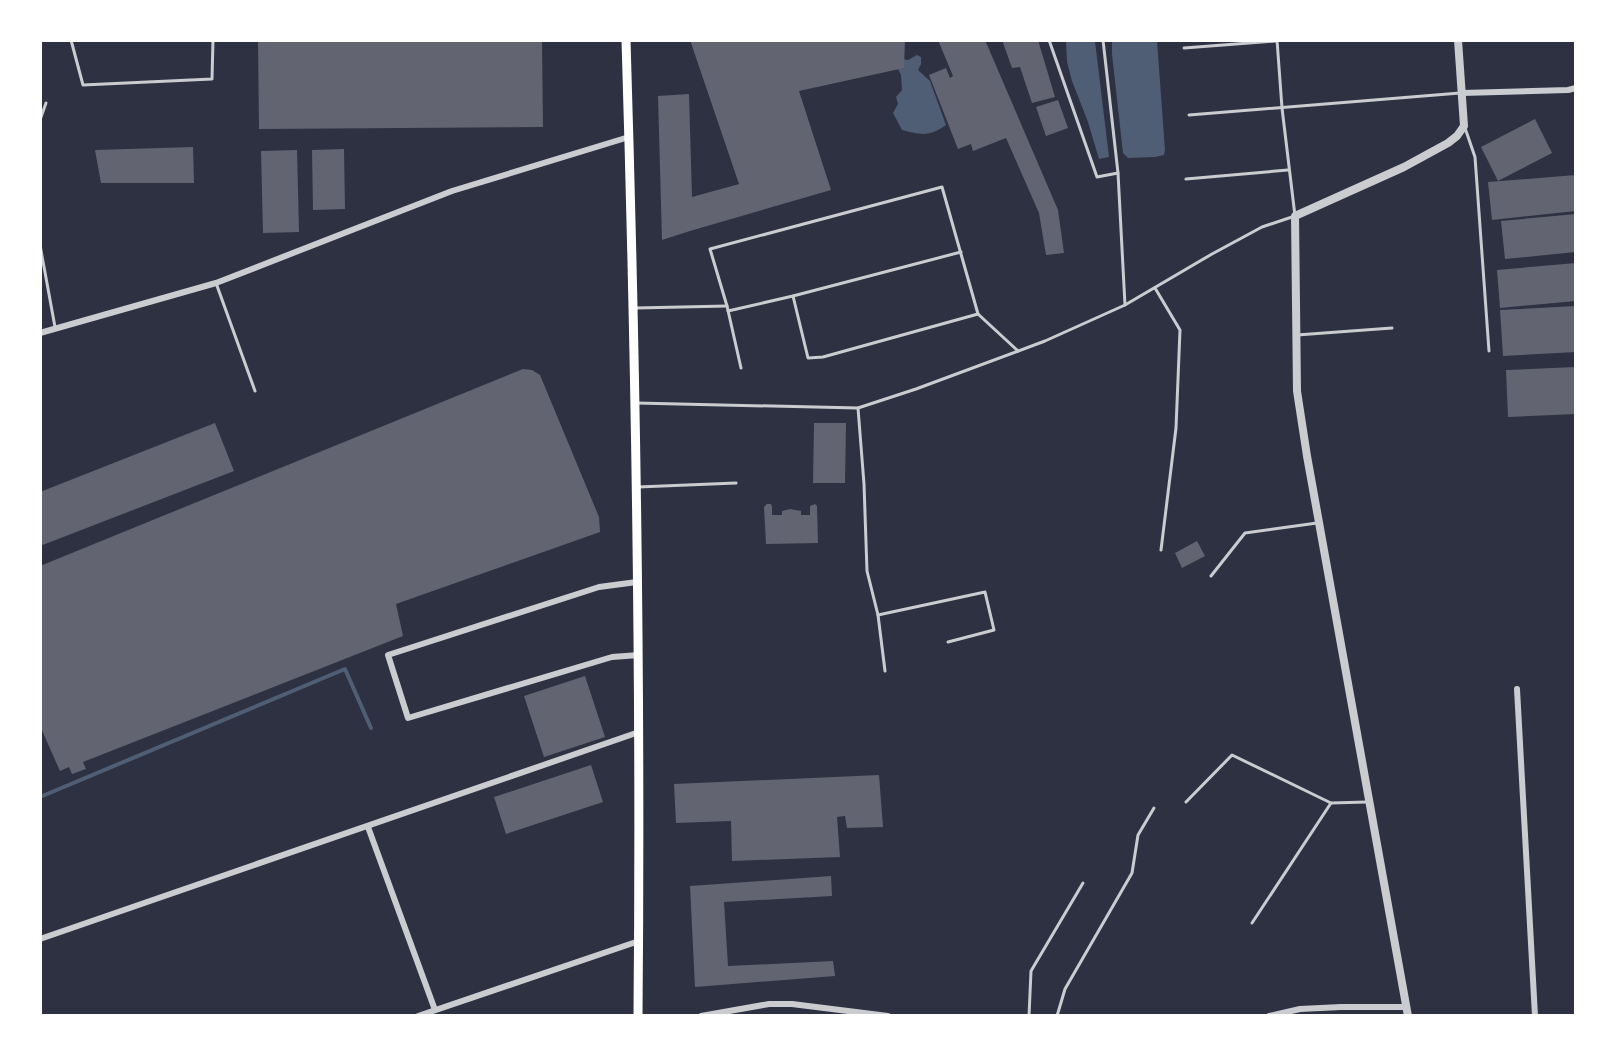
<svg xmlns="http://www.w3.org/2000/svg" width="1616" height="1056" font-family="'Sofia Sans Condensed',sans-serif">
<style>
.water{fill:#4f5d75}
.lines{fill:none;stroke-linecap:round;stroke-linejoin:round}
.stream{stroke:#4f5d75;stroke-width:4}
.building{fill:#626471}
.service{stroke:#caccd0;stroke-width:3}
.minor{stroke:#caccd0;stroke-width:6}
.tertiary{stroke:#caccd0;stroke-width:8}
.primary{stroke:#fff;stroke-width:9}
</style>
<rect width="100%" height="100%" fill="#2d3142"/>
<!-- water -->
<g class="water">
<path d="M1066,41H1095L1109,157L1099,159L1088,122L1072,81L1067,62Z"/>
<path d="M1112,41H1157L1165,150L1164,155L1155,157L1128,158L1123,153L1112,54Z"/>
<path d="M917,55L921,57V64L918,70L930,81L946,125C929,137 921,135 902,130L893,113L898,104L896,97L902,90L901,75L898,69L903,59L908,60Z"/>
</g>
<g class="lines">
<!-- stream -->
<path class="stream" d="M40,797L345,669L371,728"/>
</g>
<!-- building -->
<g class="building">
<path d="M258,40H542L543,127L259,129Z"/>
<path d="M690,40H905L904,68L799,91L831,190L690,231L662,240L658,96L689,94L692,197L739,184Z"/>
<path d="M938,40H985L1058,210L1064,253L1046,255L1039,213L1006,138L973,151L971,144L958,149L929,75L946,68L950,78L953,76Z"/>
<path d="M1002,40H1038L1055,97L1032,103L1020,67L1012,68Z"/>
<path d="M1058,100L1068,128L1046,136L1036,107Z"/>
<path d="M1535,119L1552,153L1498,181L1481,147Z"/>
<path d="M193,147L194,183H101L95,150Z"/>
<path d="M344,149L345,209L313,210L312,150Z"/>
<path d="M297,150L299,232L263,233L261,151Z"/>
<path d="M1576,175V211L1492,220L1488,182Z"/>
<path d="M1576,214V252L1505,259L1501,221Z"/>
<path d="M1576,263V301L1500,308L1497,270Z"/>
<path d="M1576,306V352L1503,356L1500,310Z"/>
<path d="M1576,367V414L1508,417L1506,370Z"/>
<path d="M523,369L532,370L540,375L599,517L600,532L396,604L403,636L83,762L86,769L72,774L69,767L60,771L40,726V566Z"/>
<path d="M215,423L234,471L40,546V492Z"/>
<path d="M814,423H846L845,483H813Z"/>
<path d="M767,504H771L772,507V515H782V511L790,509L801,511V515H810V506L815,504L817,506L818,543L766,544L764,507Z"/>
<path d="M1197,541L1205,556L1182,568L1175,553Z"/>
<path d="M585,676L605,737L544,757L524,696Z"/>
<path d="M591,765L603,802L506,834L494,797Z"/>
<path d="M879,775L883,827L847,828L845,816L837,817L840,857L732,861L731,821L676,823L674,784Z"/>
<path d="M831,876L832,896L724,902L728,966L833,961L835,976L695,987L690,886Z"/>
</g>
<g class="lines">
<!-- service -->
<g class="service">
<path d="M71,40L83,85L212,79L213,40"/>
<path d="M1049,40L1097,177L1118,173"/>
<path d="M1103,40L1118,173L1125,305"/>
<path d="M1184,48L1276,41"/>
<path d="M1189,115L1460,93"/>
<path d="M40,120L46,103"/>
<path d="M1465,128L1475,157L1489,351"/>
<path d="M1186,179L1288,170"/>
<path d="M40,245L55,327"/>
<path d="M216,283L255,391"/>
<path d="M1155,288L1180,330L1176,428L1161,550"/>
<path d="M793,296L808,358L823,357L978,314"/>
<path d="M636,308L727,306"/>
<path d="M728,311L793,296L961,252"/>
<path d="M978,314L1018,351"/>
<path d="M1297,335L1392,328"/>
<path d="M741,368L727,306L710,249L942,187L978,314"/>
<path d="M636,403L858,408L916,389L1045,341L1125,305L1212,254L1262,227L1295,216L1282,108L1277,40"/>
<path d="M858,408L864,484L867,571L878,615L885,671"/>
<path d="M638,487L736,483"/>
<path d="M1211,576L1245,533L1317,523"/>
<path d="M878,615L985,592L994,630L948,642"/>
<path d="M1186,802L1232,755L1331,803L1367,802"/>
<path d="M1252,923L1331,803"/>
<path d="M1029,1016L1031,971L1083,883"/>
<path d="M1057,1016L1065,989L1132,873L1138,835L1154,808"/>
</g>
<!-- minor -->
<g class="minor">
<path d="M1462,93L1568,90L1576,88"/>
<path d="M40,333L216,283L452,191L629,137"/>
<path d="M637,582L599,587L388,655L408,718L612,657L639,655"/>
<path d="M1517,689L1535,1016"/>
<path d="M368,827L435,1010"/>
<path d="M40,939L639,732"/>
<path d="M418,1016L639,941"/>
<path d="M701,1016L769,1004H792L888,1016"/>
<path d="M1269,1016L1300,1009L1341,1007H1406"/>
</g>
<!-- tertiary -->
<path class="tertiary" d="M1408,1016L1307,456L1297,391L1295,216L1404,167L1448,143L1457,136L1464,126L1458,40"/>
<!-- primary -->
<path class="primary" d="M626,40C636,365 641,690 638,1016"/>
</g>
<!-- border -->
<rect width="1616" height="1056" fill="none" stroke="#ffffff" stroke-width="84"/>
</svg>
